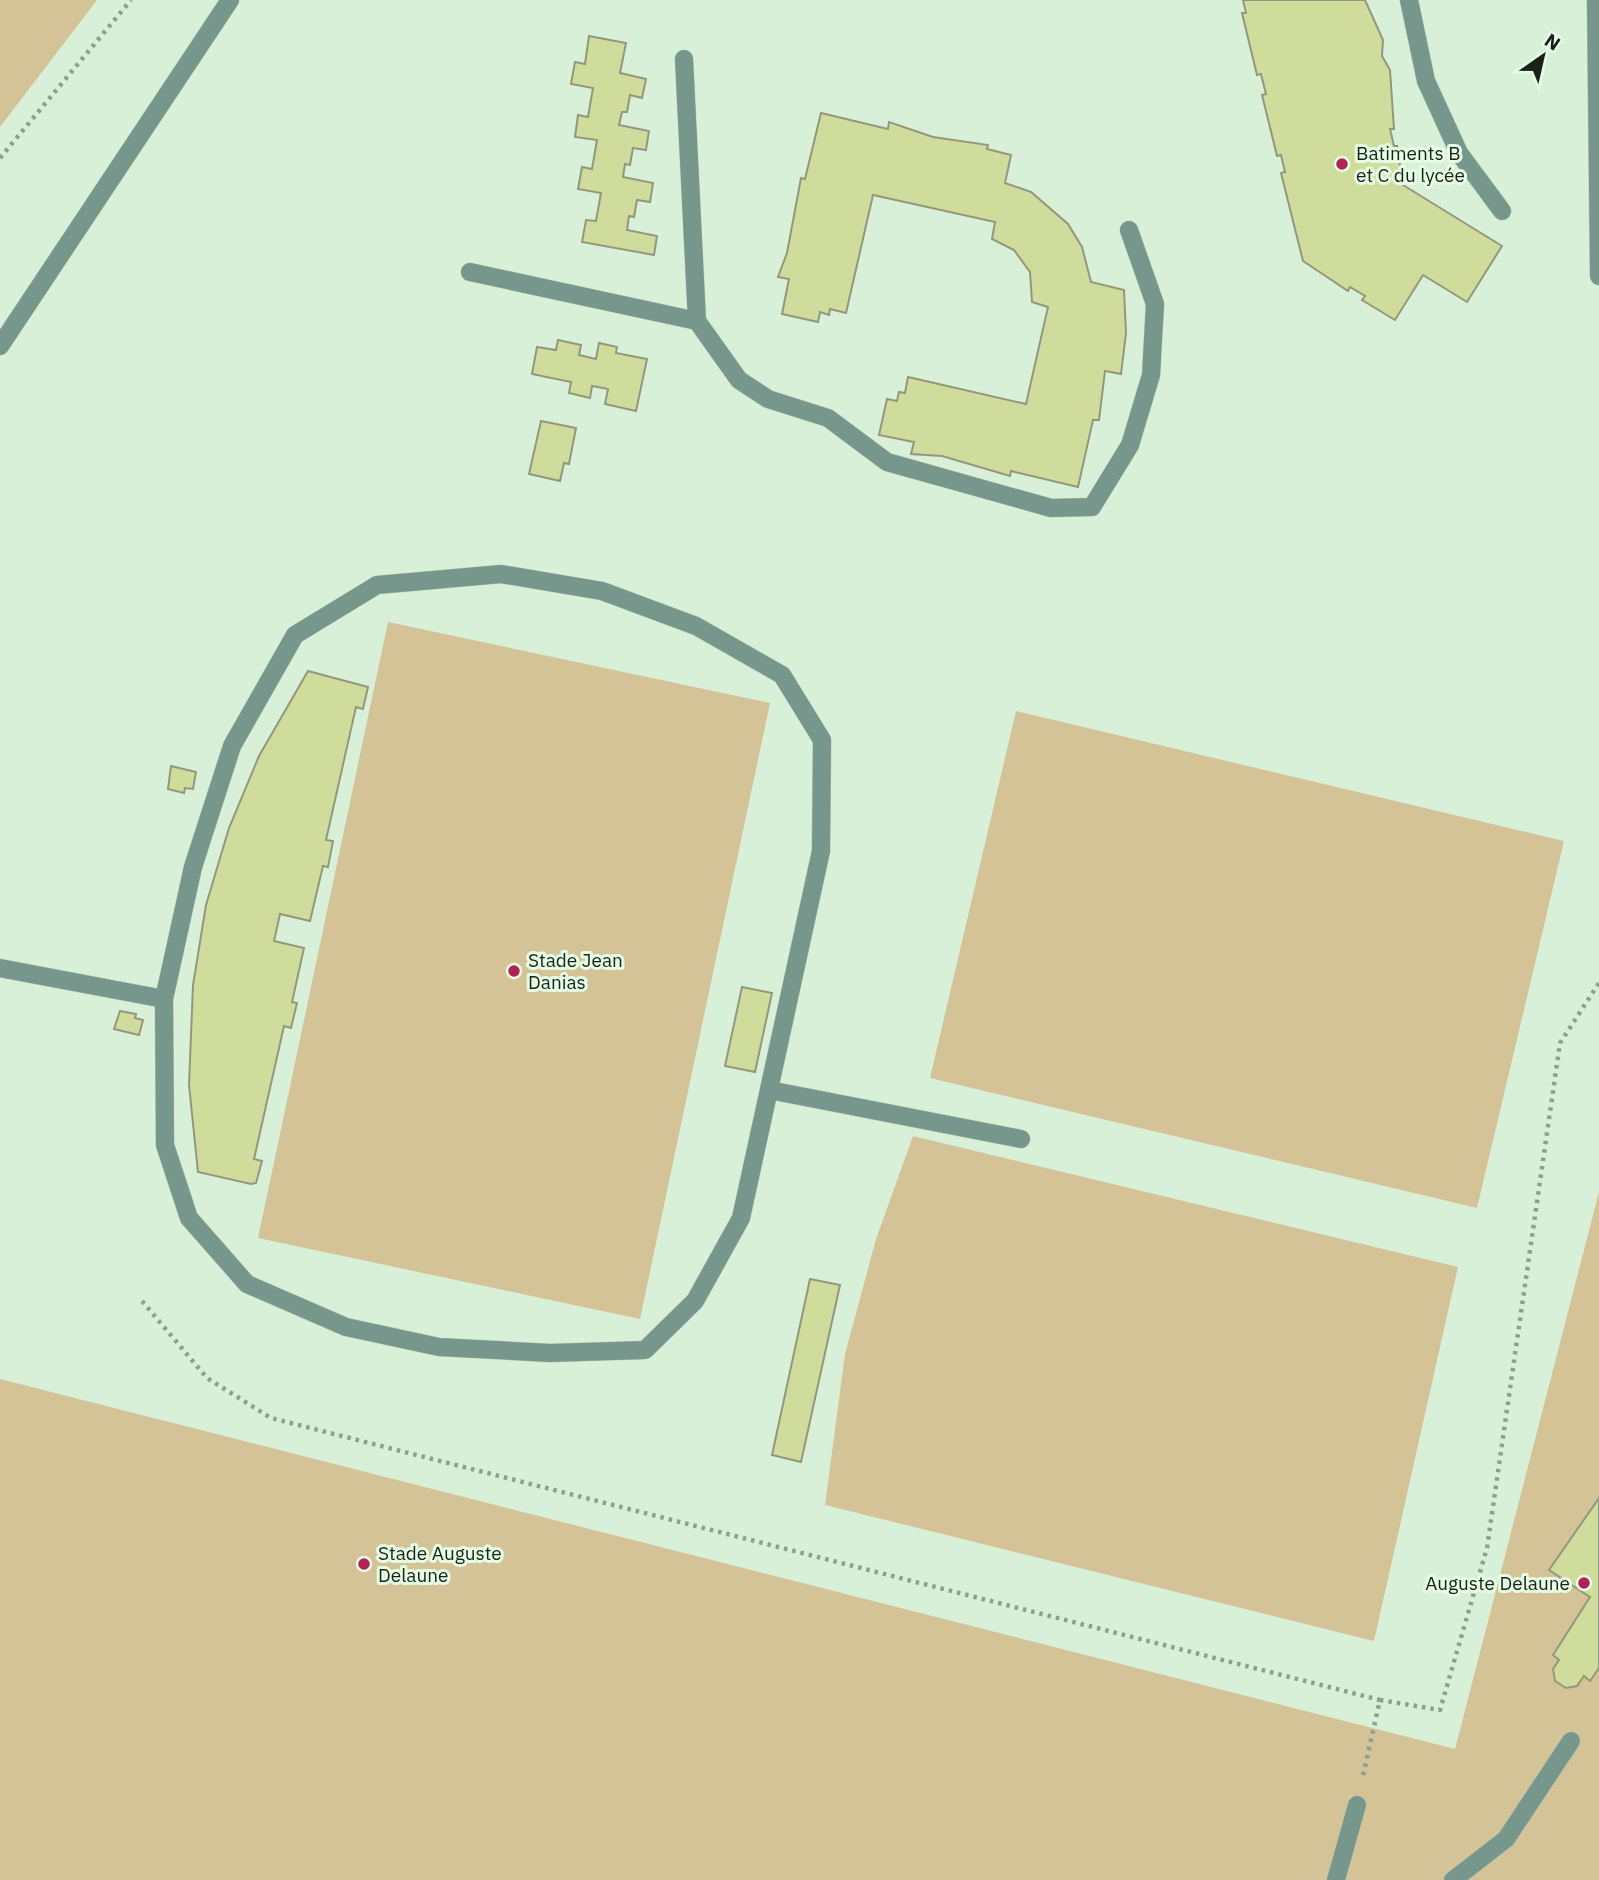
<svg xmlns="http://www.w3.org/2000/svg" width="1599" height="1880" font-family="'IBM Plex Sans',sans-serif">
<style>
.green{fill:#d5c398}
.building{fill:#d0dc9c;stroke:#93987d;stroke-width:2}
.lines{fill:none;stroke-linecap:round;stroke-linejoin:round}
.lane-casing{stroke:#b6cbb6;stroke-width:19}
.path{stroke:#8e9f8e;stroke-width:4.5;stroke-dasharray:3.5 5;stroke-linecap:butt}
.lane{stroke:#78978c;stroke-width:18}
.poi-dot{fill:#b12256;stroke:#e6fde5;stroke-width:2.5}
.labels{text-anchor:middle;stroke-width:6;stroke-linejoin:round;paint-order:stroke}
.poi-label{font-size:19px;fill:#192119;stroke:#e6fde5;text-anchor:start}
</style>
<rect width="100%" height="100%" fill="#d9f0d8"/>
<!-- green -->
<g class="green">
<path d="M0,0H97L0,127Z"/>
<path d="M388,622L770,703L640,1319L258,1238Z"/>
<path d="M1016,711L1564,841L1477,1208L930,1078Z"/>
<path d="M913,1136L1458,1267L1374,1641L825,1505L845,1354L876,1239Z"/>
<path d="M1599,1192V1880H0V1379L1455,1749Z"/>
</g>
<!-- building -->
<g class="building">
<path d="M1243,0H1365L1383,40L1382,56L1390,70L1394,129H1390L1394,146H1397L1403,185L1502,246L1467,302L1423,275L1395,320L1362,300L1365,296L1350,287L1348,291L1303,261L1281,173L1285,172L1281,155L1277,156L1262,95L1266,94L1261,74L1257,75L1242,13H1246Z"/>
<path d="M589,36L626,43L620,73L646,79L642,98L630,95L627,112H622L619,125L649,131L646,150L633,148L630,165L625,164L623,177L653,183L650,202L637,200L634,217L629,216L627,230L657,236L654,255L582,242L586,220L596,221L601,193L578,189L582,167L592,169L597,140L575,137L578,115L588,117L593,88L571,84L575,62L585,64Z"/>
<path d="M821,113L888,129L889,122L933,137L988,145L987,149L1011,155L1005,183L1031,192L1068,224L1082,247L1091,282L1124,290L1126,333L1121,374L1105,371L1099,420H1093L1078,487L1011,471L1010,476L942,456L911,454L914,442L879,435L887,399L897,401L899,392L905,393L908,377L1026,404L1048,307L1032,302L1030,272L1014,250L992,239L995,222L873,195L846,313L830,309L829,315L820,312L818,322L782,314L789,279L778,277L787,253L801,178L805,179Z"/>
<path d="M558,340L581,345L579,355L596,359L599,343L617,347L616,353L647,359L636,411L605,404L608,389L592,386L590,398L569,393L571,382L532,374L537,347L556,350Z"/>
<path d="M541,421L576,428L569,464L564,463L560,481L529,474Z"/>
<path d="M308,671L368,687L363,709L356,707L326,840L333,841L328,867L323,866L310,921L280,914L274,941L304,948L292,1002L297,1003L291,1028L284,1026L254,1159L262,1161L256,1183L251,1184L198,1172L189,1085L193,985L206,905L229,828L259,756Z"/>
<path d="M171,766L196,772L193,789L185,788L184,793L168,789Z"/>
<path d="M742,987L772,993L755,1072L725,1066Z"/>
<path d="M120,1011L136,1014L135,1018L143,1020L139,1035L114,1029Z"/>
<path d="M810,1279L840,1285L801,1462L772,1455Z"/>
<path d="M1599,1498V1668L1590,1681L1584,1676L1577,1686L1566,1688L1555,1681L1553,1669L1559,1660L1553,1655L1590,1597L1549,1570Z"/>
</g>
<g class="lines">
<defs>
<g id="lane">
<path d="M1409,0L1426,81L1459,153L1502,211"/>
<path d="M1596,0L1599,276"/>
<path d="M684,59L697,321"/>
<path d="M470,272L697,321L739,380L768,399L828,418L887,462L1051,508L1092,507L1130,445L1151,375L1155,304L1129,230"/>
<path d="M0,346L230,0"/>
<path d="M501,574L602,591L696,626L782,675L822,740L821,851L741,1218L695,1301L645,1350L550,1353L439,1347L346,1327L247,1284L189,1218L165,1145L164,999L193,867L232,746L295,635L377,585Z"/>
<path d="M0,968L164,999"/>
<path d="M769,1090L1021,1139"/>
<path d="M1336,1880L1357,1805"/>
<path d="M1453,1880L1506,1839L1571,1741"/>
</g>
</defs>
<!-- lane casing -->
<use href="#lane" class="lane-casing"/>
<!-- path -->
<g class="path">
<path d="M0,158L131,0"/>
<path d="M142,1301L207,1378L271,1418L1380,1700L1362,1780"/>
<path d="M1380,1700L1440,1710L1487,1548L1560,1043L1599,983"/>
</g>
<!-- lane -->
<use href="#lane" class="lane"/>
</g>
<!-- markers -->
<g class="poi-dot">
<circle cx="1342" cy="164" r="7"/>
<circle cx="514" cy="971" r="7"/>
<circle cx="364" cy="1564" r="7"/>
<circle cx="1584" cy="1583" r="7"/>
</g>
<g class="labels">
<!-- poi labels -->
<g class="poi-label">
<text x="1356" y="160">Batiments B<tspan x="1356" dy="22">et C du lycée</tspan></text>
<text x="528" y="967">Stade Jean<tspan x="528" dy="22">Danias</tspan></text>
<text x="378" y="1560">Stade Auguste<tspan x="378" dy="22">Delaune</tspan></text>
<text x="1570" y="1590" text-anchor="end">Auguste Delaune</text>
</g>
</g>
<!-- north arrow -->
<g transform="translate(1543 56) rotate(34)" stroke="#e6fde5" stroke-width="5" paint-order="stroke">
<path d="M0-5L12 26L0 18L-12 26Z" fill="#192119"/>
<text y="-10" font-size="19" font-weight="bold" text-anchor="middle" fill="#192119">N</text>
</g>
</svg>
